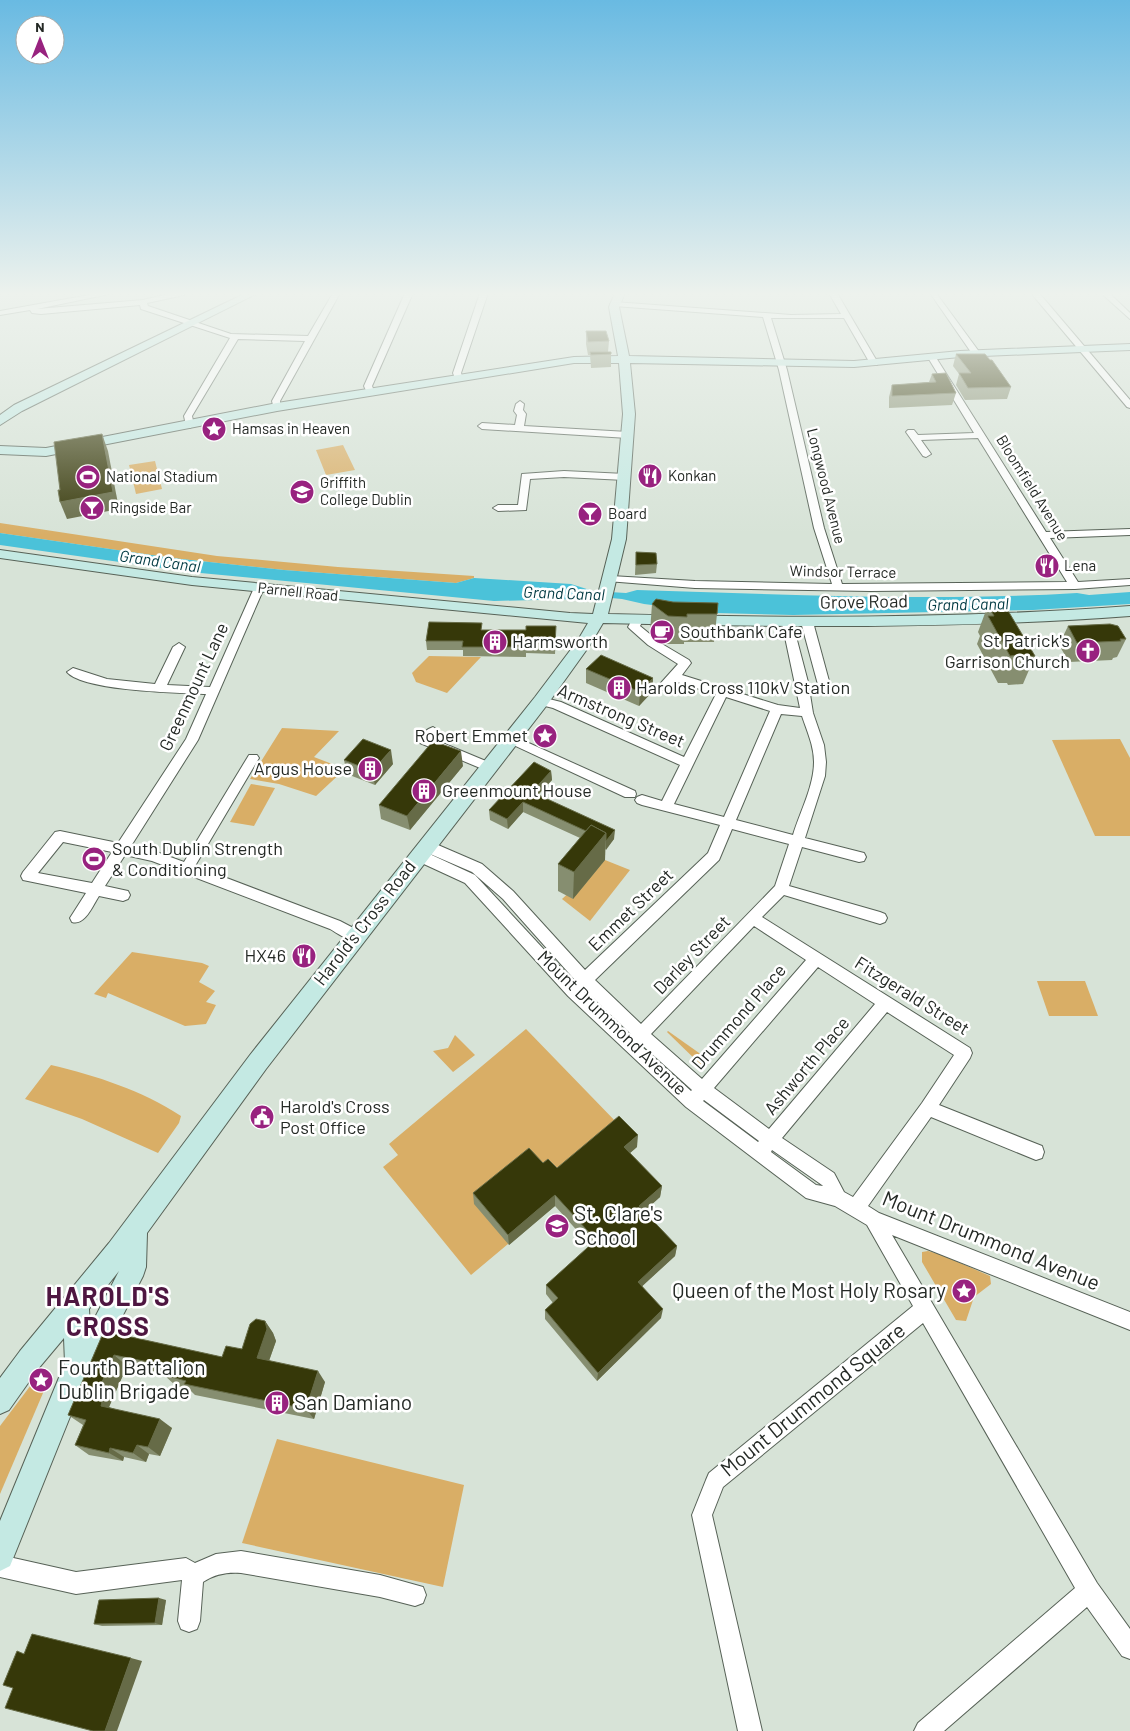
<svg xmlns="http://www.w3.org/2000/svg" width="1130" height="1731" font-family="Barlow,sans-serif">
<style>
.green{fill:#d9ae66}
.water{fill:#4bc2d9}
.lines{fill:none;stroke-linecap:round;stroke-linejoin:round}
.street-casing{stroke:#576257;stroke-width:2}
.secondary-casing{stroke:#576257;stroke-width:2}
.street{fill:#fff;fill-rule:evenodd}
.secondary{fill:#c4e9e3;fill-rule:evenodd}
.wall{fill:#868e70}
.shaded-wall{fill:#666b47}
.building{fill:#363809;stroke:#666b47}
.labels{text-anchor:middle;stroke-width:5;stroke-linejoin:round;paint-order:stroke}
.far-poi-label{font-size:15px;fill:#242925;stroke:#fff;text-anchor:start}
.far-street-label{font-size:15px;fill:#242925;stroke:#fff}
.far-water-label{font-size:16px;font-style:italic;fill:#003942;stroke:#fff}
.street-label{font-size:18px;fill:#242925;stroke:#fff}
.poi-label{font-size:18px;fill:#242925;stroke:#fff;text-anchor:start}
.near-poi-label{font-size:21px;fill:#242925;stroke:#fff;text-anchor:start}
.near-street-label{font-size:21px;fill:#242925;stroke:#fff}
.near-district-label{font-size:26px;font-weight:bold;letter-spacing:1px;fill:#4e1641;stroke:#fff}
</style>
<rect width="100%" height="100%" fill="#d7e3d7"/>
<!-- green -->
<g class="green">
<path d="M343,445L355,470L326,475L316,450Z"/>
<path d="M155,461L162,489L136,494L129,465Z"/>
<path d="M0,523L217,556L338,567L474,576V578L456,583L284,570L172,558L0,533Z"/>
<path d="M429,656L481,657L447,693L416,682L412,673Z"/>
<path d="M282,728L339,731L314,757L345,769L316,796L279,784L250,779Z"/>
<path d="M1120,739L1130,758V836H1095L1052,740Z"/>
<path d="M251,784L275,788L254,826L230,822Z"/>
<path d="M605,860L630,870L590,921L562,899Z"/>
<path d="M132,952L202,963L209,966L199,982L215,991L206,1002L216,1005L206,1024L185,1026L108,993L106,998L94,994Z"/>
<path d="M1037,981H1085L1098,1016H1049Z"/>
<path d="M526,1029L620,1126L508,1244L471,1275L383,1167L398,1155L389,1144Z"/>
<path d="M668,1031L709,1060L703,1067L667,1032Z"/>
<path d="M455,1035L475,1055L453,1072L433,1051L448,1048Z"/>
<path d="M51,1065C97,1076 141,1090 181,1116L179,1123L158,1153L82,1119L25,1099Z"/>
<path d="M928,1251L942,1255L990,1276L991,1284L974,1297L966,1321L956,1320L922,1262V1252Z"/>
<path d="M34,1381L46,1386L0,1494V1426Z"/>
<path d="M277,1439L464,1485L443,1587L242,1543Z"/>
</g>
<!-- water -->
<path class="water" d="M0,533L172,558L284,570L456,583L474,578L571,584L593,591L626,593L637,590C784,594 931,602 1077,593L1089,595L1130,592V604L1033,610L793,615L715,613L644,604L622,599L590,596L573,599L494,601L190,572L0,545Z"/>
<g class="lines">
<defs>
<g id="street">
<path d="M100,293H114L37,309L143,300L173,293H184V295L147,303L148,306L231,334L308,336L333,293H340L280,401V409H274L272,401L305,341L238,339L192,416L194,425L190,428L186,425L184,416L230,338L141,309L140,305L41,314L32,313L30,310L0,315V311Z"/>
<path d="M405,293H413L372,386L375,393L368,395L364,386Z"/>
<path d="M480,293H488L461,373L463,379L456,381L453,373Z"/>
<path d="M829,293H837L878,363L877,365H871L844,318H771L787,370L824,528L842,584L1067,582L978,438L921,440L931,454L926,457L923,456L906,432L908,430H914L918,435L974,433L927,356L931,354L935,356L1046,532L1130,529V535L1050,538L1078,582L1130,579V585L1075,589L871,591L695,588L607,581L606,579L611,576L695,581L832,584L814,528L779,370L763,317L614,306L610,304L614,302L791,315L841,314Z"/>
<path d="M930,293H936L980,353L979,355H973Z"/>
<path d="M1031,293H1039L1130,400V408L1127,407Z"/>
<path d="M1101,293H1109L1130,313V319Z"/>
<path d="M520,401L524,404L523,410L526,414L524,426L628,432L633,435L628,438L482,429L478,426L482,423L515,425L517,415L514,411L516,404Z"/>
<path d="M564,471L625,474L630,477L625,480L564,477L530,479L526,510L498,511L493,508L498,505H518L522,474Z"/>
<path d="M259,585L264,588L198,740L131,846L154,851L184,862L249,755H257L259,758L195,866L340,921L361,932L363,936L361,940C351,944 339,934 330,929L152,861L125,855L105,886L128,891L130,895L128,899L123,901L99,896C93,905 85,926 72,922L70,918L86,893L23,880L21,876L23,872L55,832L60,831L118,843L186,739L206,694C180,693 83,691 67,672L73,668L107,679L155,684L173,647L179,643L185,647L167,685L210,687L254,588ZM63,842L112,852L92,883L38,873Z"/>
<path d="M637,617L643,620L640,626L662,644L689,660L691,663L682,675L778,705L800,708L782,623L788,620L792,621L808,682L813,713L824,745L826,762L825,776L805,838L864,853L866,857L864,861L859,862L802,847L789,886L880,912L885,914L887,918L885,922L880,924L784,895L762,917L970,1048L972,1053L970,1058L939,1105L1042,1146L1044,1152L1042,1158L1036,1160L931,1117L868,1206L879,1213L1130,1312V1330L892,1235L1097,1583L1130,1629V1659L1122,1656L1087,1607L944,1731H914L918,1723L1075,1588L923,1323L723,1487L712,1515L762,1731H738L692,1515L706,1480L709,1473L913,1306L867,1225L835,1206L806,1198L686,1107L568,996L465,883L413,859L411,855L413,851L418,850L423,851L475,875L574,982L575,980L503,899L472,872L421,850L419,846L421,842H431L482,864L513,891L585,970L708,853L720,825L642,805L637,803L635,800L637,797L642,795L662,801L680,765L553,708L537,704L535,701L541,697L561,702L684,757L716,694L677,682L668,690H660L658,687L660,684L678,664L648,645L630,629L628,627L633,618ZM726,697L770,711L724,817L674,804ZM781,714L802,716C807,731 814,746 814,762C814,786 800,812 793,835L736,820ZM732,829L789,844L775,886L641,1024L595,980L719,860ZM754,926L806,960L702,1079L651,1034ZM818,967L875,1004L769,1129L714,1088ZM582,990H585L631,1034L629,1035ZM887,1012L954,1055L922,1103L853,1197L844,1192L834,1173L782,1138ZM641,1044L692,1090L691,1091L640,1045ZM704,1100L759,1141L758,1142L703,1101ZM772,1150L822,1185L823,1186L816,1185L771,1152Z"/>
<path d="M807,619L813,622L832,692L830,695H822L820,692L801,622Z"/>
<path d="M433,727L439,731L433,739L493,764L495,767L493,770H485L420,743L418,740C421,734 427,729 433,727Z"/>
<path d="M511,735L635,791L636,794L635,797H625L507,742L505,739Z"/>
<path d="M241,1551L380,1575L423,1587L426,1595L423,1603L415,1606L380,1597L241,1573C227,1572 215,1574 203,1582L200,1621L197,1629L189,1632L181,1629L178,1621L182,1580L76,1594L0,1577V1555L76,1572L186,1558L195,1563L216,1554Z"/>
</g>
<g id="secondary">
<path d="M246,293H258L22,411L0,425V415L14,405Z"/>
<path d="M615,293H625L619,307L629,356L854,361L960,351L1130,344V350L960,357L854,367L630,363L635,414L626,539L608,614C782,618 956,619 1130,606V616C955,629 779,627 603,623L590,645L547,705L266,1069L147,1233L146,1267L143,1276L103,1354L88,1372L10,1566L0,1571V1521L65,1363L64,1338L38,1369L9,1410L0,1414V1378L20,1351L109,1243L250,1055L535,697L578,640L588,623L192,585L0,558V550L192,577L570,613L593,614L612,539L623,414L619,363H574L277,411L46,456L0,454V446L46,448L277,403L574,357L618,356L609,307ZM119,1271L90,1327L89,1309Z"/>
</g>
</defs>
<!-- street casing -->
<use href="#street" class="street-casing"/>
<!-- secondary casing -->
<use href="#secondary" class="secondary-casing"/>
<!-- street -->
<use href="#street" class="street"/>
<!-- secondary -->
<use href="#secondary" class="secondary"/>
</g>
<!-- wall -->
<g class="wall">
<path d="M586,331L609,341L608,352L611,354V367L591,368L590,355H588L586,344Z"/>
<path d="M956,354L990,360L1011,387L1007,399L965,400L956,385L959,374L953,366Z"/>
<path d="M932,374L956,393L952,405L889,408V397L892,385L929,382Z"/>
<path d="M636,552L657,564L656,573L635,575Z"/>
<path d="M652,604L717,614L714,642H684V644H666L650,632Z"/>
<path d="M988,605L1035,656L1023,684L1008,685L1007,683H998L977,644L980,636L978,632Z"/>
<path d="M1068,626L1126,639L1117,657L1113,658L1112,660L1069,662L1059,645Z"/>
<path d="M482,630L556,635L555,654L526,653V657L463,656V650H427L426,641Z"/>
<path d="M586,669L653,678L652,692L639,706L586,683Z"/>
<path d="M344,760L393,764L375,785L347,774Z"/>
<path d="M463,766L410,830L381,819L379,805Z"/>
<path d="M551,771L552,780L538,795L614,839L605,850V860L573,899L558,891V864L580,838L523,812L508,829L490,820L489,810Z"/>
<path d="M637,1147L630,1153L662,1186L660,1197L644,1211L677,1246L675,1256L642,1286L661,1318L597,1381L545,1319V1310L553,1303L546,1294V1285L590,1245L555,1206L509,1245L474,1204L473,1193L543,1163L557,1168Z"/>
<path d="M265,1321L273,1333L276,1341L269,1361L325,1382L314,1419L195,1395L190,1390L176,1386L164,1375L165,1374L127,1366L109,1407L172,1428L160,1456L149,1454L146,1462L124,1457L123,1461L89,1455L75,1445L83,1425L68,1415L104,1331L222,1357L242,1349Z"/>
<path d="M166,1600L162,1625L102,1626L94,1624Z"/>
</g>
<!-- shaded-wall -->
<g class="shaded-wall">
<path d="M102,434L108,451L119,509L67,519L60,502Z"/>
<path d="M653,678L652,692L639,706L640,692Z"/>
<path d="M391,750L393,764L375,785L372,771Z"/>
<path d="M461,751L463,766L410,830L407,816Z"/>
<path d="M551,771L552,780L532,801V792Z"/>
<path d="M523,802V812L508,829L507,819Z"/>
<path d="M615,830L614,839L606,850V841Z"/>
<path d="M606,833L605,860L573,899L574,872Z"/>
<path d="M638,1135L637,1147L623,1159L624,1147Z"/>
<path d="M662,1186L660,1197L638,1217L639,1206Z"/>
<path d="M555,1195V1206L509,1245L508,1235Z"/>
<path d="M677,1246L675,1256L637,1291L638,1282Z"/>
<path d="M663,1309L661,1318L597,1381L598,1373Z"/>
<path d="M265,1321L273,1333L276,1341L266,1369L257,1358Z"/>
<path d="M114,1355L127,1366L109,1407L115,1412L114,1416L94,1400Z"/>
<path d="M318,1371L325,1382L314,1419L306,1409Z"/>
<path d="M160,1419L172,1428L160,1456L148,1447Z"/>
<path d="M137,1445L149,1454L146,1462L133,1453Z"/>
<path d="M110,1448L124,1457L123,1461L109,1453Z"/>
<path d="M159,1598L166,1600L162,1625L155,1623Z"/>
<path d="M131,1658L142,1661L117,1731H105Z"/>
</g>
<!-- building -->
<g class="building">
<path d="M586,331H606L609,341L588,342Z"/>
<path d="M590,352H611V354L591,355Z"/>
<path d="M956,354H985L990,360H992L1011,387L968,388L959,373H971Z"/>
<path d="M946,373L956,393L892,396V385L936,382L932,374Z"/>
<path d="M102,434L113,492L60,502L58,490H60L54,442Z"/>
<path d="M636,552L656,553L657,564L636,565Z"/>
<path d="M656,599L673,602L718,603L717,614H687V617L668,616L652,604Z"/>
<path d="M1004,604L1035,656L1020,657L1019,655L1010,656L988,616H994L988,605Z"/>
<path d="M429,622L482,623L481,630H526V626H556L555,644H526L525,647H462L463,641H426Z"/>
<path d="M1110,624L1118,626L1126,639H1120L1121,641L1077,643L1068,626Z"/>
<path d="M601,655L653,678L640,692L586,669Z"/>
<path d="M363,739L391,750L372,771L344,760Z"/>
<path d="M433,741L461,751L407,816L379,805Z"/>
<path d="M534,762L551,771L532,792L615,830L606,841V833L591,825L586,831L523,802L507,819L489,810Z"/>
<path d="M591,825L606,833L574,872L558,864Z"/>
<path d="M619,1116L638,1135L624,1147L662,1186L639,1206L677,1246L638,1282L663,1309L598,1373L545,1310L558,1298L546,1285L596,1240L555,1195L508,1235L473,1193L529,1148L543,1163L548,1159L557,1168Z"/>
<path d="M256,1319L265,1321L267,1329L257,1358L318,1371L306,1409L184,1384L186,1381L164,1375L168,1366L114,1355L94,1400L102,1402L101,1406L160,1419L148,1447L137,1445L133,1453L110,1448L109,1453L75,1445L86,1420L68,1415L104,1331L222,1357L226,1346L242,1349L250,1324Z"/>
<path d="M159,1598L155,1623L94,1624L99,1600Z"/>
<path d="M32,1634L131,1658L105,1731H93L5,1708L13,1688L3,1685L17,1651L24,1654Z"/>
</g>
<!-- sky -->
<linearGradient id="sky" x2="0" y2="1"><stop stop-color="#69bae2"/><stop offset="0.55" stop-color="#edf2ed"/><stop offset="1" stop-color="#edf2ed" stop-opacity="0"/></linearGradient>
<rect width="1130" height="535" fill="url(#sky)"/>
<!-- icons -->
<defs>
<symbol id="sight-disc" viewBox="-11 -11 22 22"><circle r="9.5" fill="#98227f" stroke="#fff"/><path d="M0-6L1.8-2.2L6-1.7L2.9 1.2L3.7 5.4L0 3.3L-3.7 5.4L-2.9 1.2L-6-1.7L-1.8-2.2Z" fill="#fff"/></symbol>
<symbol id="restaurant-disc" viewBox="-11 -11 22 22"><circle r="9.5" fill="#98227f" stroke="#fff"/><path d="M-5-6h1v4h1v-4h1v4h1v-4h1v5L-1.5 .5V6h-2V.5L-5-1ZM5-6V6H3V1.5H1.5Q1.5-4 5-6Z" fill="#fff"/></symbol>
<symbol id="stadium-disc" viewBox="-11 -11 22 22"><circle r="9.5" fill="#98227f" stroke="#fff"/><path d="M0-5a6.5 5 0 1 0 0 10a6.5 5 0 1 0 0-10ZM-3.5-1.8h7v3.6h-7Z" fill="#fff"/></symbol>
<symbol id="university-disc" viewBox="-11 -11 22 22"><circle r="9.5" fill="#98227f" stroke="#fff"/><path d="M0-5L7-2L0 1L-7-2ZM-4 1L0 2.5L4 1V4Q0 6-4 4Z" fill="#fff"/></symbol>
<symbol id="bar-disc" viewBox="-11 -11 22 22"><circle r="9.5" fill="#98227f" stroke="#fff"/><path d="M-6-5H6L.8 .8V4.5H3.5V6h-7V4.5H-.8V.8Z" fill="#fff"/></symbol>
<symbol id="cafe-disc" viewBox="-11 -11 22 22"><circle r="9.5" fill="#98227f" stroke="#fff"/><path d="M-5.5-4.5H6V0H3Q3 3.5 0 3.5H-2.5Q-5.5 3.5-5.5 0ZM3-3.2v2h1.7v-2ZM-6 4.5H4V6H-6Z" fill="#fff"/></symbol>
<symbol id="building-disc" viewBox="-11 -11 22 22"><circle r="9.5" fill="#98227f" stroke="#fff"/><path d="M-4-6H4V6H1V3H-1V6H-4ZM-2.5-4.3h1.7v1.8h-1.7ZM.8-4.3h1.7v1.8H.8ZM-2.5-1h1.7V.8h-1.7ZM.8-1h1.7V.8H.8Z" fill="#fff"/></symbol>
<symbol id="church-disc" viewBox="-11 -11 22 22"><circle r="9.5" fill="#98227f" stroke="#fff"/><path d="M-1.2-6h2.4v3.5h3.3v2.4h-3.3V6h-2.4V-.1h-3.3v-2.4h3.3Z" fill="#fff"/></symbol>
<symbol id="civic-disc" viewBox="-11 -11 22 22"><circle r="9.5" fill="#98227f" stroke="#fff"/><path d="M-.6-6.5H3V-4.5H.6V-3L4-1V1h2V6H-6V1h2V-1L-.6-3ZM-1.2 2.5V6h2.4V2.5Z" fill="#fff"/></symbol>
<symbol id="school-disc" viewBox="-11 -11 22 22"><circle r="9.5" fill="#98227f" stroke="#fff"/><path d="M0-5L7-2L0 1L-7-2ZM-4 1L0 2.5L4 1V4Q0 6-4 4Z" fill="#fff"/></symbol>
</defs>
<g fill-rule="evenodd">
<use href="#sight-disc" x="200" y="415" width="28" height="28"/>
<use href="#restaurant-disc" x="636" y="462" width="28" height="28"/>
<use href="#stadium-disc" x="74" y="463" width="28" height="28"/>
<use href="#university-disc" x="288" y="478" width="28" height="28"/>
<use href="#bar-disc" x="78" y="494" width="28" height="28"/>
<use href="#bar-disc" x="576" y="500" width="28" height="28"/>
<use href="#restaurant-disc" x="1033" y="552" width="28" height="28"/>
<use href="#cafe-disc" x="648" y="618" width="28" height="28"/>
<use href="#building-disc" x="481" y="628" width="28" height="28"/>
<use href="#church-disc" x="1074" y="637" width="28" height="28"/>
<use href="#building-disc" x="605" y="674" width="28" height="28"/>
<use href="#sight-disc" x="531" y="722" width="28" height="28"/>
<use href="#building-disc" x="356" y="755" width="28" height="28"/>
<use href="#building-disc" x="410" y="777" width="28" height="28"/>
<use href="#stadium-disc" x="80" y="845" width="28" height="28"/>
<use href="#restaurant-disc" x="290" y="942" width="28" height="28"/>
<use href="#civic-disc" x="248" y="1103" width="28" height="28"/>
<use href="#school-disc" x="543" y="1212" width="28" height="28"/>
<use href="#sight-disc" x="950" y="1277" width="28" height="28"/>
<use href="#sight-disc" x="27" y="1366" width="28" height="28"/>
<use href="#building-disc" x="263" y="1389" width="28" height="28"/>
</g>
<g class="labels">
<!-- far-poi labels -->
<g class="far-poi-label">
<text x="232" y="434">Hamsas in Heaven</text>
<text x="668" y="481">Konkan</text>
<text x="106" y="482">National Stadium</text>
<text x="320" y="488">Griffith<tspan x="320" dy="17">College Dublin</tspan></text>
<text x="110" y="513">Ringside Bar</text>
<text x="608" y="519">Board</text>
<text x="1064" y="571">Lena</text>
</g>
<!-- far-street labels -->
<g class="far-street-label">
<text transform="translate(826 486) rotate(76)" y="5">Longwood Avenue</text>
<text transform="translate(1032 488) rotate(58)" y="5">Bloomfield Avenue</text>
<text transform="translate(843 572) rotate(1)" y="5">Windsor Terrace</text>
<text transform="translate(298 592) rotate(6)" y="5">Parnell Road</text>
</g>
<!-- far-water labels -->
<g class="far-water-label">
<text transform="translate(160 561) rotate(8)" y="6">Grand Canal</text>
<text transform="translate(564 593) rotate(2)" y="6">Grand Canal</text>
<text transform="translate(968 604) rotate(-1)" y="6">Grand Canal</text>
</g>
<!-- street labels -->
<g class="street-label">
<text transform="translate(864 602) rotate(-1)" y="6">Grove Road</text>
<text transform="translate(194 687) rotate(-65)" y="6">Greenmount Lane</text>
<text transform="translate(621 716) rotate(23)" y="6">Armstrong Street</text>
<text transform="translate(631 910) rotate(-44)" y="6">Emmet Street</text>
<text transform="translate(365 923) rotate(-52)" y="6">Harold's Cross Road</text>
<text transform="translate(692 955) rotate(-46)" y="6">Darley Street</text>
<text transform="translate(912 996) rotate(32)" y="6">Fitzgerald Street</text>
<text transform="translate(739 1017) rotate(-49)" y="6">Drummond Place</text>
<text transform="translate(612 1023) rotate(44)" y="6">Mount Drummond Avenue</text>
<text transform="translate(807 1066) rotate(-50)" y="6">Ashworth Place</text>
</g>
<!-- poi labels -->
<g class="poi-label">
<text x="680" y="638">Southbank Cafe</text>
<text x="1070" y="647" text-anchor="end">St Patrick's<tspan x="1070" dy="21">Garrison Church</tspan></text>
<text x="512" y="648">Harmsworth</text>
<text x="636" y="694">Harolds Cross 110kV Station</text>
<text x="528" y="742" text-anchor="end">Robert Emmet</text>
<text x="352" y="775" text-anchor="end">Argus House</text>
<text x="442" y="797">Greenmount House</text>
<text x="112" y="855">South Dublin Strength<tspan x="112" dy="21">&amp; Conditioning</tspan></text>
<text x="286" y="962" text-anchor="end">HX46</text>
<text x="280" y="1113">Harold's Cross<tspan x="280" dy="21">Post Office</tspan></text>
</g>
<!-- near-poi labels -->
<g class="near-poi-label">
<text x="574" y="1221">St. Clare's<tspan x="574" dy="24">School</tspan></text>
<text x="946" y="1298" text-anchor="end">Queen of the Most Holy Rosary</text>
<text x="58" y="1375">Fourth Battalion<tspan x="58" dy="24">Dublin Brigade</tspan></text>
<text x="294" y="1410">San Damiano</text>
</g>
<!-- near-street labels -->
<g class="near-street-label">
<text transform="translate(991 1241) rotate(22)" y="7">Mount Drummond Avenue</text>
<text transform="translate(813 1400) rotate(-39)" y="7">Mount Drummond Square</text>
</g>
<!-- near-district labels -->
<g class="near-district-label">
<text x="108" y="1306">HAROLD'S<tspan x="108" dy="30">CROSS</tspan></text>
</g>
</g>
<!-- north arrow -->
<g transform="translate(40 40)"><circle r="24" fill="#ffffff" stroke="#a7a9a8"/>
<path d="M0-4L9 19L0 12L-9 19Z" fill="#98227f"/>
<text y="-8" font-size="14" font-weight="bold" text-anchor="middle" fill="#242925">N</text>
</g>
</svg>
